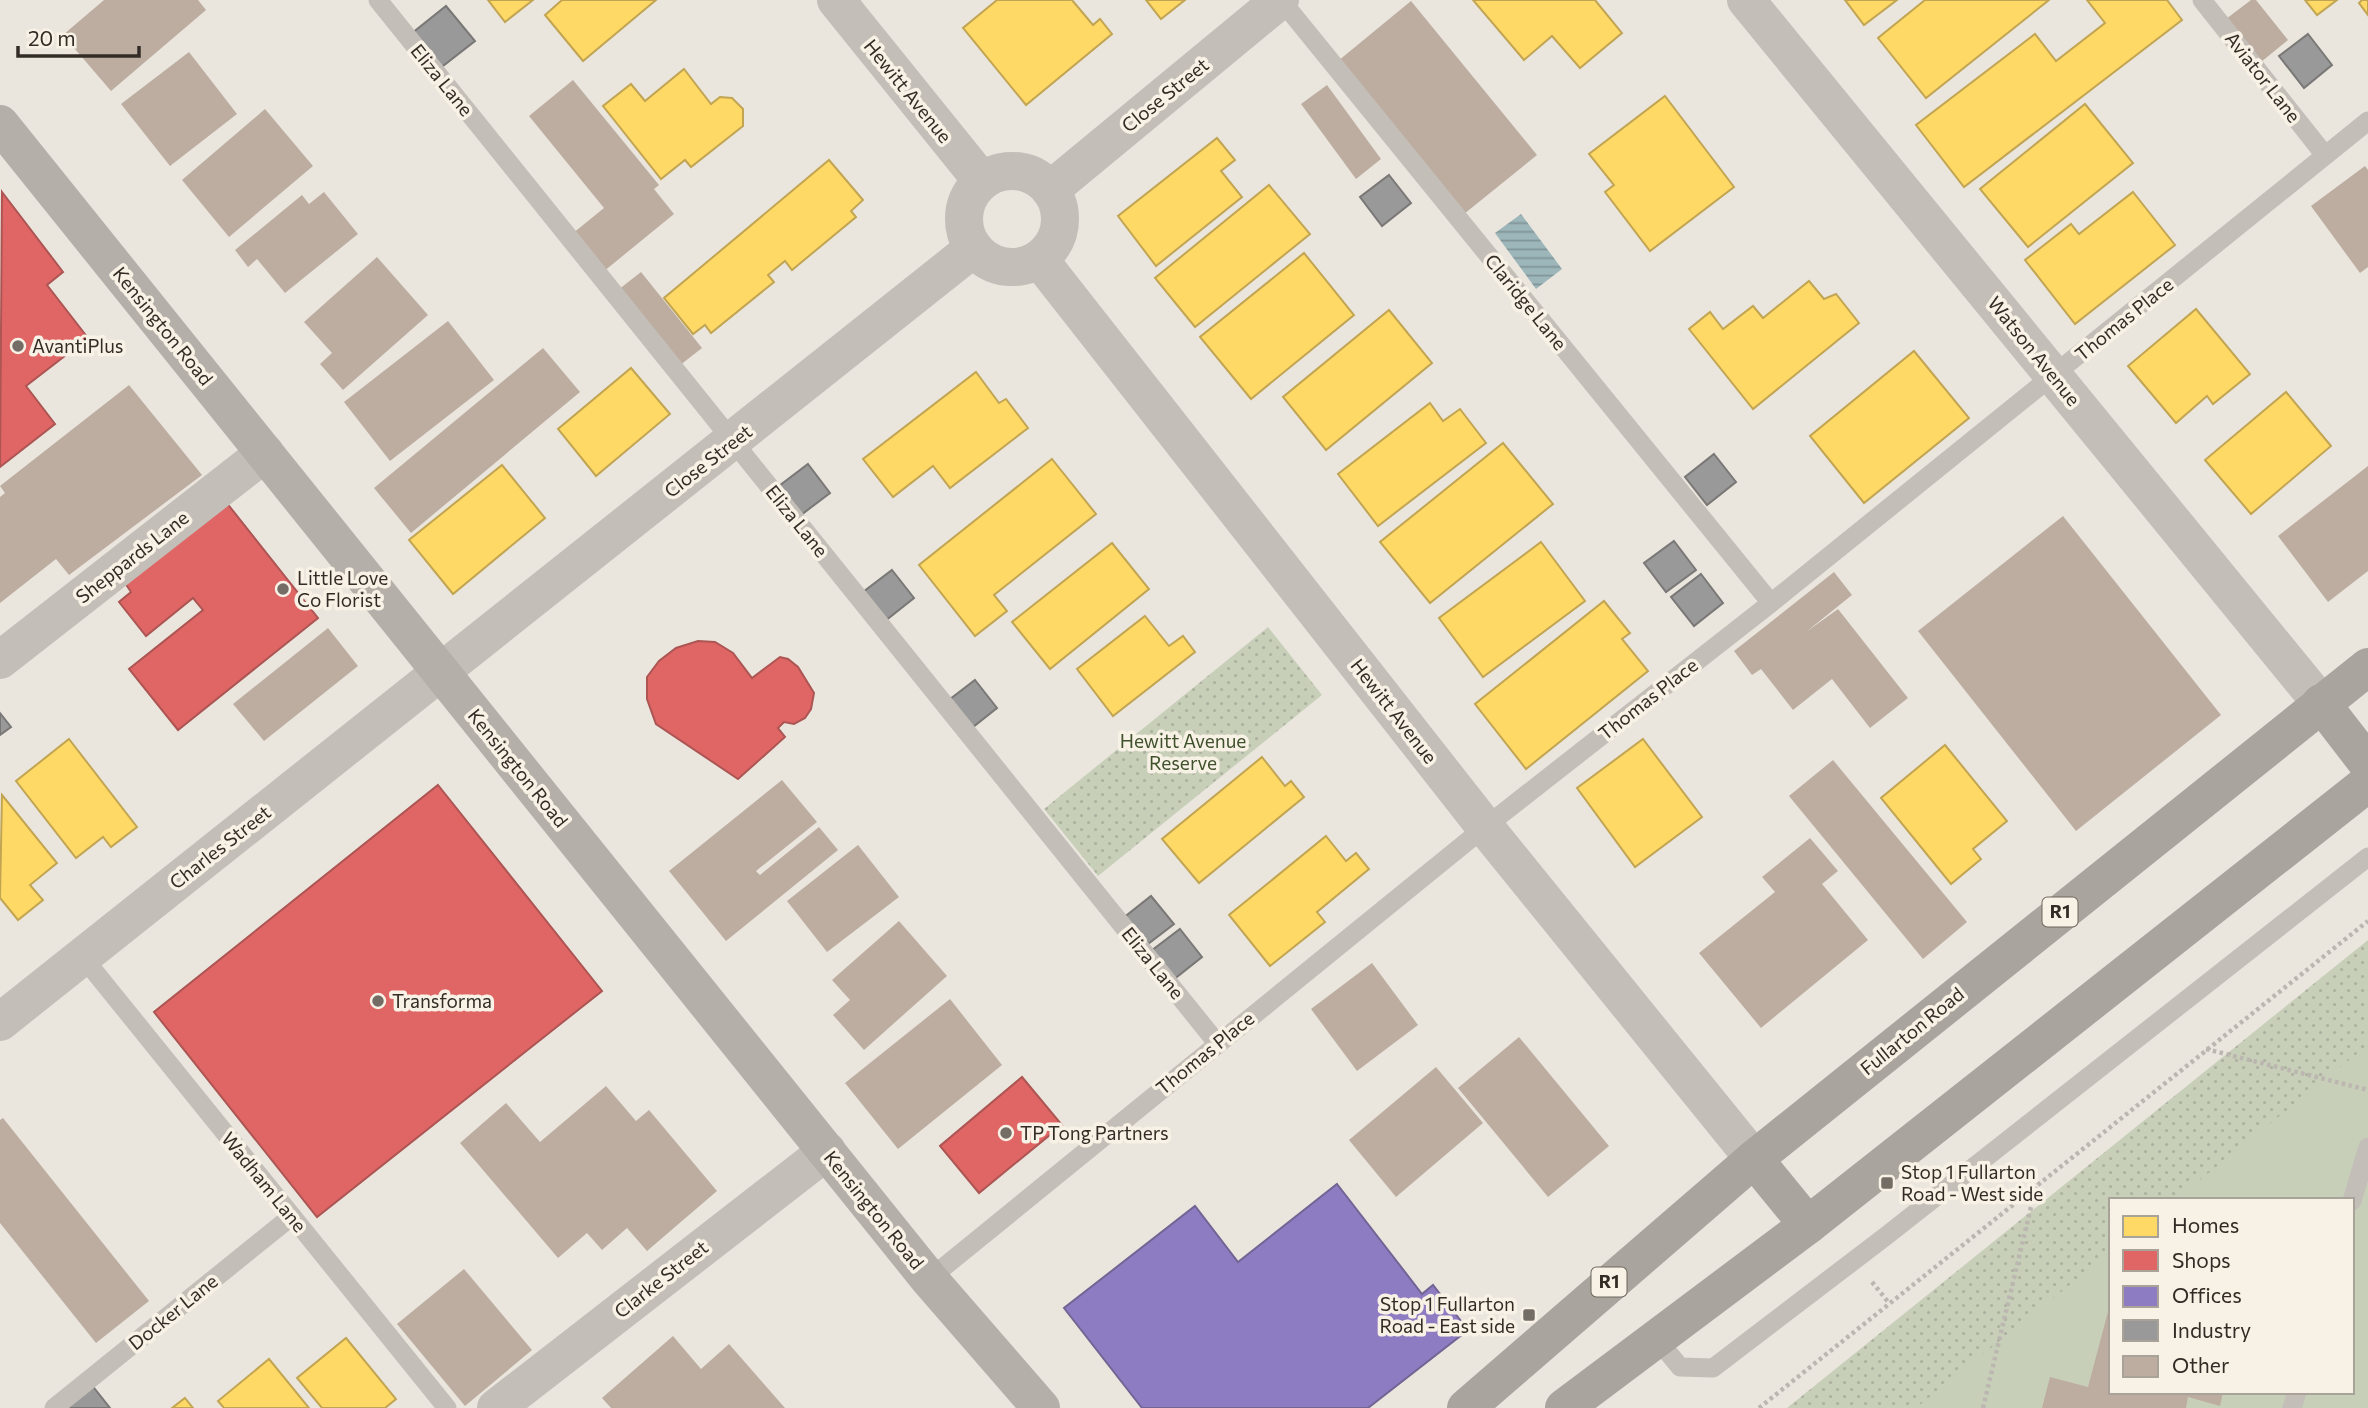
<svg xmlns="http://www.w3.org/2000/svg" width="2368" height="1408" font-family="Commissioner,sans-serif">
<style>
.grass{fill:url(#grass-dots);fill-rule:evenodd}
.garden{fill:#c8cfb9}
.water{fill:url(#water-rules)}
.homes{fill:#ffd966;stroke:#c2a553;stroke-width:2}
.shops{fill:#e06666;stroke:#ac5553;stroke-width:2}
.offices{fill:#8e7cc3;stroke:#736494;stroke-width:2}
.industry{fill:#999;stroke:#7a7876;stroke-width:2}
.building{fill:#bdada1}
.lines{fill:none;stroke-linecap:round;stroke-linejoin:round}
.path{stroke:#bbb6b0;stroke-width:4.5;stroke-dasharray:3.5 3.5;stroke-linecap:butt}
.lane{stroke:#c3beb7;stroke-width:19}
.street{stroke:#c3beb7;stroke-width:38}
.secondary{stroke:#b4afa8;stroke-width:38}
.highway{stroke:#a9a49d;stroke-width:38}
.poi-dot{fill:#736d66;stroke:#f8f1e5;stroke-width:2.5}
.labels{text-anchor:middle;stroke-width:7;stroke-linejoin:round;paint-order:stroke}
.shield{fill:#f8f1e5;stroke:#6e675f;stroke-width:2}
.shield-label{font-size:18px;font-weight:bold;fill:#332c26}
.street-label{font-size:19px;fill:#332c26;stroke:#f8f1e5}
.poi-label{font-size:19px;fill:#332c26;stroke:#f8f1e5;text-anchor:start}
.park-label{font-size:19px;fill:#3e502c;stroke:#f8f1e5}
</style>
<defs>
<pattern id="grass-dots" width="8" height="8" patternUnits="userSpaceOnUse" patternTransform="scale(1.75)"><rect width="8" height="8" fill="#c8cfb9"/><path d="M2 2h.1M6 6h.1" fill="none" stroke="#acb29f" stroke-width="1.8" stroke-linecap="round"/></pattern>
<pattern id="water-rules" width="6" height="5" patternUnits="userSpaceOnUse" patternTransform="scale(1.75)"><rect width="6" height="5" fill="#9cb6ba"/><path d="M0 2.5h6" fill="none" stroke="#809497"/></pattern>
</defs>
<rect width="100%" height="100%" fill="#eae6de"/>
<!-- grass -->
<g class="grass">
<path d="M1268,627L1322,695L1098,876L1044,809Z"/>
<path d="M2368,940V1408H1787ZM2111,1200H2352V1392H2111Z"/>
</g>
<!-- garden -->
<path class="garden" d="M2368,1045V1408H1916L2111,1252V1392H2352V1200H2175Z"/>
<!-- water -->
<path class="water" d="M1521,214L1562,269L1536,289L1495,233Z"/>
<!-- homes -->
<g class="homes">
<path d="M488,0H533L505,22Z"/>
<path d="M562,0H656L583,61L545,15Z"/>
<path d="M997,0H1072L1093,25L1100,19L1112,34L1026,105L963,28Z"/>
<path d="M1146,0H1185L1161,19Z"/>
<path d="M1473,0H1595L1622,33L1580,68L1552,36L1524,60Z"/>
<path d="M1845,0H1897L1864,25Z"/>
<path d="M1925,0H2049L1926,98L1878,38Z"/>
<path d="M2087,0H2167L2182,20L1964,187L1916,125L2035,34L2056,61L2105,23Z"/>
<path d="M2305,0H2337L2317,15Z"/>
<path d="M2362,0H2368V15L2359,3Z"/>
<path d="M684,69L711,104L720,97L732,98L743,109V126L691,167L685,160L661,179L603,106L631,84L645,101Z"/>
<path d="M1665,96L1734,187L1650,251L1605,192L1614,185L1589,154Z"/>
<path d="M2085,104L2133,163L2028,247L1980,189Z"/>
<path d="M1217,138L1235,160L1221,171L1242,197L1156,266L1118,216Z"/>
<path d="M829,160L863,200L851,211L856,217L792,270L785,261L768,275L774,282L711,333L705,325L693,334L664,298Z"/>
<path d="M1269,185L1310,234L1195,327L1155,278Z"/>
<path d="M2133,192L2175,245L2075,324L2025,260L2071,224L2079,234Z"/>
<path d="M1304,253L1354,315L1251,399L1200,337Z"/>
<path d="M1809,281L1824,299L1836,294L1859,323L1753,409L1689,329L1710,312L1723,329L1753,306L1763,318Z"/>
<path d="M2196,309L2250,374L2213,404L2207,396L2176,423L2128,366Z"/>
<path d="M1389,310L1432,363L1326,450L1283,397Z"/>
<path d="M1914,351L1969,418L1864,503L1810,436Z"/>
<path d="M631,368L670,414L596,476L558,429Z"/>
<path d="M976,372L999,403L1006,399L1028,428L950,488L933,466L893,497L863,459Z"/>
<path d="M2286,392L2331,446L2251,514L2205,460Z"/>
<path d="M1430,403L1443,421L1460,409L1486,443L1378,526L1338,474Z"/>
<path d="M1503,443L1553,504L1430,603L1380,542Z"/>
<path d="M1052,459L1096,514L994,595L1007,611L975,636L919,565Z"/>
<path d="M502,465L545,518L453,594L409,540Z"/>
<path d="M1541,542L1585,601L1483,677L1439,618Z"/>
<path d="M1112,543L1149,589L1050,669L1012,622Z"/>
<path d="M1604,601L1630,633L1622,639L1648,671L1526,769L1475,704Z"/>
<path d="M1145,616L1169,646L1183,636L1195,652L1113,716L1077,669Z"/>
<path d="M69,739L137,827L111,847L103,837L76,858L16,781Z"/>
<path d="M1643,739L1702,817L1635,867L1577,788Z"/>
<path d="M1945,745L2007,821L1973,849L1981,859L1951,884L1881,798Z"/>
<path d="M1262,757L1285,786L1291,781L1304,797L1199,883L1162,839Z"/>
<path d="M2,795L57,863L30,885L43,900L18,920L0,898Z"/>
<path d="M1326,836L1346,861L1356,853L1369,869L1317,912L1325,922L1270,966L1229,915Z"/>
<path d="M346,1338L396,1399L385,1408H322L297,1378Z"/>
<path d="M269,1359L309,1408H224L218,1401Z"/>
<path d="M185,1398L193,1408H172Z"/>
</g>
<!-- shops -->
<g class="shops">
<path d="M2,192L63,272L47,285L88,338L26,386L55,424L0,467Z"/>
<path d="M226,502L318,618L178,730L129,669L203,610L193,598L146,636L119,602L131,592L125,583Z"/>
<path d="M698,641L715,642L733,653L752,678L780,657L788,659L798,667L814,693L811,709L805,718L794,724L784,722L778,728L785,737L738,779L656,724L647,699V677L659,661L676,648Z"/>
<path d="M438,785L602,991L317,1217L154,1012Z"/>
<path d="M1022,1077L1062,1125L979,1193L940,1146Z"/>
</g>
<!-- offices -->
<path class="offices" d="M1337,1184L1422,1294L1433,1285L1468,1330L1368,1408H1142L1064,1308L1195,1206L1238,1262Z"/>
<!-- industry -->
<g class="industry">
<path d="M446,6L475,41L439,69L411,34Z"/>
<path d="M2308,34L2332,65L2304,88L2279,56Z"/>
<path d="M1389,175L1411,203L1382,226L1360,197Z"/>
<path d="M1714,454L1736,482L1707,505L1685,477Z"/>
<path d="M808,464L830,493L801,515L779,486Z"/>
<path d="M1674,541L1696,570L1666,592L1644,563Z"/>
<path d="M892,570L914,598L885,621L863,592Z"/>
<path d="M1701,574L1723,603L1694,626L1671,597Z"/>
<path d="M975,680L997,708L968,731L945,703Z"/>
<path d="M0,713L11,727L0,735Z"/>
<path d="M1151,896L1174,924L1144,947L1122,919Z"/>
<path d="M1180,929L1202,957L1173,980L1151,951Z"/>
<path d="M91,1384L110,1408H63Z"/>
</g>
<!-- building -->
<g class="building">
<path d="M104,0H198L206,10L111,91L63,35Z"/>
<path d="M2251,0H2256L2288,40L2261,62L2226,19Z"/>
<path d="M1411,1L1537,155L1464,214L1338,61Z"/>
<path d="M189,52L237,114L170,166L121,104Z"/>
<path d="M573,80L659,185L654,189L674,214L603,272L572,234L604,208L529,116Z"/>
<path d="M1327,85L1381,159L1356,179L1301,104Z"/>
<path d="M265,109L313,166L229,237L182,180Z"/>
<path d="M2365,166L2368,170V267L2360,273L2311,206Z"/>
<path d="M324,192L358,234L285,293L257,259L248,267L235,250L302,195L309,204Z"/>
<path d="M377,257L428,315L343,390L320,364L332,353L304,322Z"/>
<path d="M641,272L702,348L679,366L618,290Z"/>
<path d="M448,321L494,380L390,461L344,402Z"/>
<path d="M543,348L580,392L411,533L374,488Z"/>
<path d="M129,385L202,475L69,575L56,559L0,603V497L5,493L0,486Z"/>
<path d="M2368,466V571L2328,602L2278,536Z"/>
<path d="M2063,516L2221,715L2076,831L1918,631Z"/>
<path d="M1834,572L1852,595L1806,632L1838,609L1908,698L1870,728L1832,679L1793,710L1761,669L1752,675L1734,651Z"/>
<path d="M328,628L358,666L264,741L233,704Z"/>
<path d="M1833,760L1967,922L1923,959L1789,796Z"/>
<path d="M782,780L817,822L756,871L760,875L819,827L838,850L726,941L669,871Z"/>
<path d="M1810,838L1838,871L1822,884L1868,940L1761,1028L1699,953L1775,892L1762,877Z"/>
<path d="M858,845L899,897L827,952L787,901Z"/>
<path d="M899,921L947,976L864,1050L833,1015L850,1000L832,980Z"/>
<path d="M1372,963L1418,1025L1357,1071L1311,1009Z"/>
<path d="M950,999L1002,1065L898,1149L845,1083Z"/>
<path d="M1519,1037L1609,1146L1548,1197L1458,1088Z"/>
<path d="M1436,1067L1483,1123L1396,1197L1349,1140Z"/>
<path d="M606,1086L636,1121L649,1110L717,1191L647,1251L627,1228L602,1250L587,1233L558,1258L460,1143L506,1103L540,1142Z"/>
<path d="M3,1118L149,1301L96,1343L0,1223V1120Z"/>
<path d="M464,1269L532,1350L465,1406L397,1324Z"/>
<path d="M2110,1304L2111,1392H2223L2220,1406L2188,1397L2186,1408H2042L2050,1377L2088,1387Z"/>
<path d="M673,1336L701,1369L729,1344L785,1408H611L602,1398Z"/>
</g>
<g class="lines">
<!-- path -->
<g class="path">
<path d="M2206,1049L2368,1090"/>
<path d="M1872,1282L1889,1303"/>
<path d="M1759,1408L2368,921"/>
<path d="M1983,1408L2036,1186"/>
</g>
<!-- lane -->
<g class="lane">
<path d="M378,0L1217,1043"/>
<path d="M1281,0L1771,603"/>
<path d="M2202,0L2324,154"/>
<path d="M82,956L447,1408"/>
<path d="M2352,1201L2368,1147"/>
<path d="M929,1279L1485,827L1771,603L2368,121"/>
<path d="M1657,1339L1680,1367L1713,1368L1886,1236L2368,857"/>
<path d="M54,1408L292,1216"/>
<path d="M2292,1408L2297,1392"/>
</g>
<!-- street -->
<g class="street">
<path d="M836,0L982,181"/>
<path d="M1746,0L2321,703"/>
<circle cx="1012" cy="219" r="48"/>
<path d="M1050,190L1280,0"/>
<path d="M1039,259L1485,827L1754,1159"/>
<path d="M0,660L265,453"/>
<path d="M0,1022L974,248"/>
<path d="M496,1408L827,1151"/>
</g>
<!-- secondary -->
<path class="secondary" d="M0,124L929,1279L1041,1408"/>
<!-- highway -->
<g class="highway">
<path d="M2321,703L2368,764"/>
<path d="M1754,1159L1808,1225"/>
<path d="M1466,1408L1754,1159L2368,667"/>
<path d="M1564,1408L1808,1225L2368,783"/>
</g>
</g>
<!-- markers -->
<g class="poi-dot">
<circle cx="18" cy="346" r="7"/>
<circle cx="283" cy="589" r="7"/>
<circle cx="378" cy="1001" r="7"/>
<circle cx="1006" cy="1133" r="7"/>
<rect x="1880" y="1176" width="14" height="14" rx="3.5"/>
<rect x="1522" y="1308" width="14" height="14" rx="3.5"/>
</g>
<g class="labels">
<!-- shield labels -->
<g class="shield">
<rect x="2042.5" y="897.5" width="35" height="29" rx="5"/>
<rect x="1591.5" y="1267.5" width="35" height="29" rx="5"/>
</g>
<g class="shield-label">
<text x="2060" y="918">R1</text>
<text x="1609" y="1288">R1</text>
</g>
<!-- street labels -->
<g class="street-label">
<text transform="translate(2263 77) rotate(52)" y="7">Aviator Lane</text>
<text transform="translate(442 80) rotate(51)" y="7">Eliza Lane</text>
<text transform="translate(908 91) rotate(51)" y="7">Hewitt Avenue</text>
<text transform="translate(1165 95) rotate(-39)" y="7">Close Street</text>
<text transform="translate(1526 302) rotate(51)" y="7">Claridge Lane</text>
<text transform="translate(2124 319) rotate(-39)" y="7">Thomas Place</text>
<text transform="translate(163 326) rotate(51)" y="7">Kensington Road</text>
<text transform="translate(2034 351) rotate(51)" y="7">Watson Avenue</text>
<text transform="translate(708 461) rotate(-38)" y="7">Close Street</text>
<text transform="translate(797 521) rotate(51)" y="7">Eliza Lane</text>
<text transform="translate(132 557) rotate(-38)" y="7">Sheppards Lane</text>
<text transform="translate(1648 699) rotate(-38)" y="7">Thomas Place</text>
<text transform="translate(1394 711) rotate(52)" y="7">Hewitt Avenue</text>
<text transform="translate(518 768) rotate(51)" y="7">Kensington Road</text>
<text transform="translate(220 847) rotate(-38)" y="7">Charles Street</text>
<text transform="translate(1153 963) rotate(51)" y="7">Eliza Lane</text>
<text transform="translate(1912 1031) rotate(-39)" y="7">Fullarton Road</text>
<text transform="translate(1205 1053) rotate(-39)" y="7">Thomas Place</text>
<text transform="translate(264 1182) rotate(51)" y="7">Wadham Lane</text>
<text transform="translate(874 1210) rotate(51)" y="7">Kensington Road</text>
<text transform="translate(661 1279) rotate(-38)" y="7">Clarke Street</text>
<text transform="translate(173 1312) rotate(-39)" y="7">Docker Lane</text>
</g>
<!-- poi labels -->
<g class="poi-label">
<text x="32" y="353">AvantiPlus</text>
<text x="297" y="585">Little Love<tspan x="297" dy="22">Co Florist</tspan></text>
<text x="392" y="1008">Transforma</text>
<text x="1020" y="1140">TP Tong Partners</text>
<text x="1901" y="1179">Stop 1 Fullarton<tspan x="1901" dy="22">Road - West side</tspan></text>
<text x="1515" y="1311" text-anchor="end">Stop 1 Fullarton<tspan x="1515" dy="22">Road - East side</tspan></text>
</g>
<!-- park labels -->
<g class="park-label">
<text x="1183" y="748">Hewitt Avenue<tspan x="1183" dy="22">Reserve</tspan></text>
</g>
</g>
<!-- legend -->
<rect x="2109" y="1198" width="245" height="196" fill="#f8f1e5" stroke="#a9a299" stroke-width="2"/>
<rect x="2123" y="1216" width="35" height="21" fill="#ffd966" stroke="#a9a299" stroke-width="2"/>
<text x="2172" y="1233" font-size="21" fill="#332c26">Homes</text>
<rect x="2123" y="1250" width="35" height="21" fill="#e06666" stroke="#a9a299" stroke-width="2"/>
<text x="2172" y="1268" font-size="21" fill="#332c26">Shops</text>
<rect x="2123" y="1286" width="35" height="21" fill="#8e7cc3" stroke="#a9a299" stroke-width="2"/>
<text x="2172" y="1303" font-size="21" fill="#332c26">Offices</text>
<rect x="2123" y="1320" width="35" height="21" fill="#999999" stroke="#a9a299" stroke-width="2"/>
<text x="2172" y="1338" font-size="21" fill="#332c26">Industry</text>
<rect x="2123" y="1356" width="35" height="21" fill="#bdada1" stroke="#a9a299" stroke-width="2"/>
<text x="2172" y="1373" font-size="21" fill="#332c26">Other</text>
<!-- scale -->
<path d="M18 46v10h121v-10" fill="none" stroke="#332c26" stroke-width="3.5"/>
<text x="28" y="46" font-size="21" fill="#332c26" stroke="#f8f1e5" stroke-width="5" paint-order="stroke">20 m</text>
</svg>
